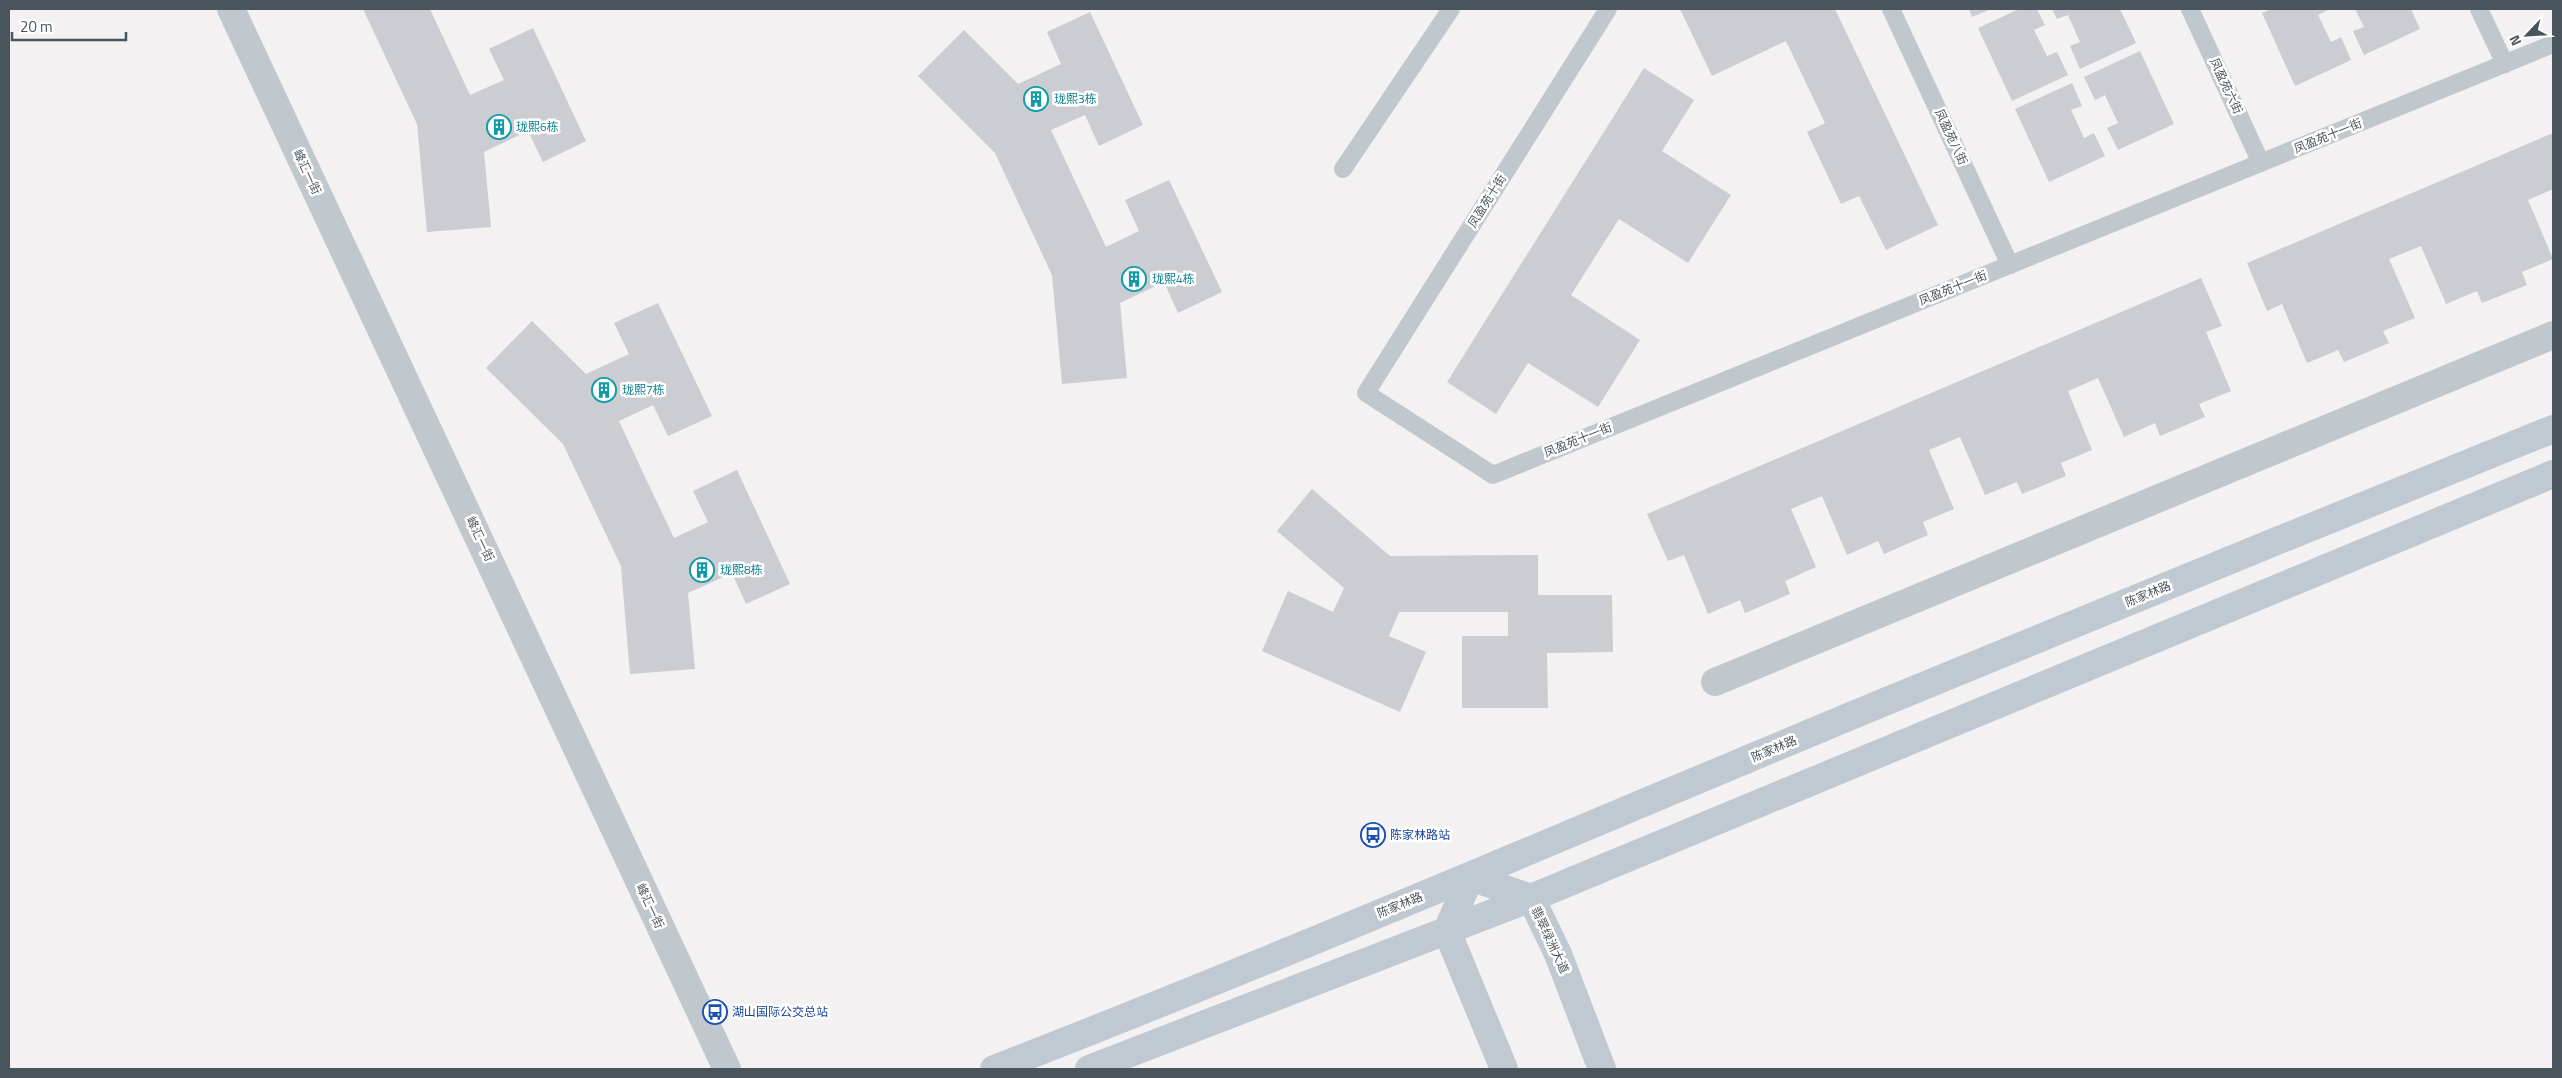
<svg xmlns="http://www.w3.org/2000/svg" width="2562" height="1078" font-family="'Titillium Web','Noto Sans SC',sans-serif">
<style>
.building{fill:#cbcdd2}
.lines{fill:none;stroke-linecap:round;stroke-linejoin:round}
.lane{stroke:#c0c8ce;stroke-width:18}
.street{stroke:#c0c8ce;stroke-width:28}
.secondary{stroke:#c0c9d2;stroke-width:28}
.labels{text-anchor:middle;stroke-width:5;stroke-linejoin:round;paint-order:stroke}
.street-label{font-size:12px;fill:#4a545d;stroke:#fff}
.culture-label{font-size:12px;fill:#0d838f;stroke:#fff;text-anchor:start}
.transit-label{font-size:12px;fill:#164399;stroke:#fff;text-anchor:start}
</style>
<rect width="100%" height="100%" fill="#f3f1f1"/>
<!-- building -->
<g class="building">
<path d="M363,9H430L470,95L504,80L489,49L533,28L586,141L543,162L528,131L484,152L491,227L427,232L417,124Z"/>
<path d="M1680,9H1835L1938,225L1886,250L1859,196L1841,204L1807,132L1825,123L1786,41L1712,76Z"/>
<path d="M1969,9H1991L1972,17Z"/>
<path d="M2019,9H2037L2045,25L2034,30L2047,56L2057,52L2068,75L2012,101L1978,28Z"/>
<path d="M2052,9H2120L2136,43L2080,69L2070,46L2080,42L2068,15L2057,19Z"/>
<path d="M2271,9H2330L2318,15L2331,42L2341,37L2351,60L2295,86L2262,13Z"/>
<path d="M2355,9H2411L2420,29L2364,55L2353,31L2364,27Z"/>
<path d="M1090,12L1143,125L1099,146L1085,115L1051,130L1106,247L1139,231L1125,200L1169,180L1222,292L1178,313L1164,282L1120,303L1127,378L1062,384L1052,275L995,153L918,76L964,30L1018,84L1061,64L1047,32Z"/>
<path d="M2140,51L2174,124L2118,150L2107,128L2118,123L2105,95L2095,100L2084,77Z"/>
<path d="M1644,68L1694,100L1662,151L1731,195L1688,263L1619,219L1571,295L1640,340L1598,407L1528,363L1496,414L1447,382Z"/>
<path d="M2072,83L2082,106L2071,110L2084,138L2094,133L2105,156L2049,182L2015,109Z"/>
<path d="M2553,133V189L2528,200L2553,259L2522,272L2527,285L2482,303L2477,291L2446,304L2421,246L2389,259L2415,318L2383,331L2389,343L2344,362L2338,350L2307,363L2282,304L2267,311L2247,263Z"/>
<path d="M2201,278L2222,326L2206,332L2231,391L2199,404L2205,417L2160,436L2155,423L2124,437L2098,378L2068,391L2092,450L2061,463L2066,476L2022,494L2017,482L1985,495L1960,437L1929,450L1954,509L1923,522L1928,535L1884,554L1878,541L1847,555L1822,496L1791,509L1816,567L1785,581L1790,594L1745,613L1740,600L1708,614L1684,555L1668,561L1647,514Z"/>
<path d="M658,303L712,416L668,436L653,405L619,421L646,479L674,538L708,522L693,491L737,470L790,584L746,604L732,573L688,593L695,669L630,674L621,566L563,444L486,368L532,321L586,374L629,354L614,323Z"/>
<path d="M1312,489L1390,556L1538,555V595H1612L1613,652L1547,653L1548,708H1462V636H1508V612H1399L1389,636L1426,652L1400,712L1262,651L1288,591L1333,612L1344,588L1277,531Z"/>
</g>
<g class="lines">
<!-- lane -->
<g class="lane">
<path d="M1608,9L1366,393L1493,475L2553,44"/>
<path d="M1891,9L2010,265"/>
<path d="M2190,9L2261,163"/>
<path d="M2479,9L2505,64"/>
<path d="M1343,169L1451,9"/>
</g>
<!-- street -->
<g class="street">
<path d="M231,9L727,1069"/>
<path d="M1715,682L2553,335"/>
</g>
<!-- secondary -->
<g class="secondary">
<path d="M1470,877L1531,898L1558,954L1602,1069"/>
<path d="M1470,877L1447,931L1504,1069"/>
<path d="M994,1069C1294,953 1590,824 1887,701C2108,609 2331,519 2553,429"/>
<path d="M1089,1069L1531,898L2553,474"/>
</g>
</g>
<!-- icons -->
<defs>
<symbol id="building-ring" viewBox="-11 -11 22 22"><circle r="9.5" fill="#fff" stroke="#0f9aa8" stroke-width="1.5"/><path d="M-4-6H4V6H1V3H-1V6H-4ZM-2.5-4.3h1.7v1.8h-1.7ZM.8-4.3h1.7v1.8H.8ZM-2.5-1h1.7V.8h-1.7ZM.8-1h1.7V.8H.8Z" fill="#0f9aa8"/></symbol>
<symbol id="bus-ring" viewBox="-11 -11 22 22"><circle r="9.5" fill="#fff" stroke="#1a4fb4" stroke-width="1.5"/><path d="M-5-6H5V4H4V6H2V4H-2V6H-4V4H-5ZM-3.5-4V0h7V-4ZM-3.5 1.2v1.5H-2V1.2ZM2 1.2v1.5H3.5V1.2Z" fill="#1a4fb4"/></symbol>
</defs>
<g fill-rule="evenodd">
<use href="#building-ring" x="1022" y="85" width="28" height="28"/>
<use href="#building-ring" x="485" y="113" width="28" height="28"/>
<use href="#building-ring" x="1120" y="265" width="28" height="28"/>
<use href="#building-ring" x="590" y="376" width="28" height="28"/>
<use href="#building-ring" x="688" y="556" width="28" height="28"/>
<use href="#bus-ring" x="1359" y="821" width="28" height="28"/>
<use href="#bus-ring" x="701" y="998" width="28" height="28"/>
</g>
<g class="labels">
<!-- street labels -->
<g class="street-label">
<text transform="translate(2226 86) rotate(65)" y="4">凤盈苑六街</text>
<text transform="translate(2328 136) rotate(-22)" y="4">凤盈苑十一街</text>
<text transform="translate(1951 137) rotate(65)" y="4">凤盈苑八街</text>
<text transform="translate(307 172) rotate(65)" y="4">峰汇一街</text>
<text transform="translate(1487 201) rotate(-58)" y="4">凤盈苑十街</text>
<text transform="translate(1953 288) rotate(-22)" y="4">凤盈苑十一街</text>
<text transform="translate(1578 440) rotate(-22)" y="4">凤盈苑十一街</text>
<text transform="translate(480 539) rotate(65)" y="4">峰汇一街</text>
<text transform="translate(2148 594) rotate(-22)" y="4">陈家林路</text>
<text transform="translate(1774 749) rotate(-23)" y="4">陈家林路</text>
<text transform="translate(1400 905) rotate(-22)" y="4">陈家林路</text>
<text transform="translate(650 906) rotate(65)" y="4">峰汇一街</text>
<text transform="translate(1550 940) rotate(65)" y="4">翡翠绿洲大道</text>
</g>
<!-- culture labels -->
<g class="culture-label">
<text x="1054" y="103">珑熙3栋</text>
<text x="516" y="131">珑熙6栋</text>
<text x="1152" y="283">珑熙4栋</text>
<text x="622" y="394">珑熙7栋</text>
<text x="720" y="574">珑熙8栋</text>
</g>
<!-- transit labels -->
<g class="transit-label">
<text x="1390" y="839">陈家林路站</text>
<text x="732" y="1016">湖山国际公交总站</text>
</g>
</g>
<!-- border -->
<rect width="2562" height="1078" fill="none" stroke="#4a545d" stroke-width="20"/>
<!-- north arrow -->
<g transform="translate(2527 35) rotate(245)" stroke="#ffffff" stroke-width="4" paint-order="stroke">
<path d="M0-4L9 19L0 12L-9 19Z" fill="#4a545d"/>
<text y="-8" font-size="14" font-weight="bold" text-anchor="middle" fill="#4a545d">N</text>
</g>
<!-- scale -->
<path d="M12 32v8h114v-8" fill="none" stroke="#4a545d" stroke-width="2.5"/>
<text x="20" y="32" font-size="15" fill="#4a545d" stroke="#ffffff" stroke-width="4" paint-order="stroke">20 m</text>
</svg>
